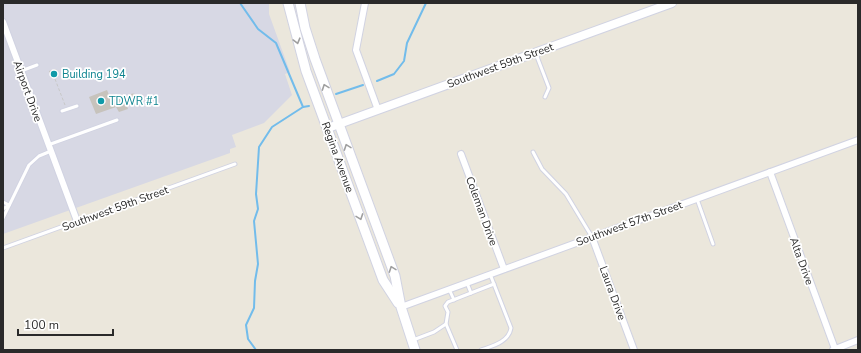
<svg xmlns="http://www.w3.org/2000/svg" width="861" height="353" font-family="'Nunito Sans',sans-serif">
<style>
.airport{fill:#d7d8e4}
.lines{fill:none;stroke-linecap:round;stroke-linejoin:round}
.stream{stroke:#72bceb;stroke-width:2}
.building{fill:#c7c3bc}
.service-casing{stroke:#d1d3e2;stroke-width:5}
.minor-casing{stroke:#d1d3e2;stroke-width:8}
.tertiary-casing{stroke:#d1d3e2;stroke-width:10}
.secondary-casing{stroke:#d1d3e2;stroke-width:11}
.path{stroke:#c8c8c8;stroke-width:1;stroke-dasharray:3 2;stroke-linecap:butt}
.service{stroke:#fff;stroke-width:3}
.minor{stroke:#fff;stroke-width:6}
.tertiary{stroke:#fff;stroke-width:8}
.secondary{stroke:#fff;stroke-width:9}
.oneway{stroke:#9f9f9f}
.culture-dot{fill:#0f9aa8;stroke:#fff;stroke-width:1.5}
.labels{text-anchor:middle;stroke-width:3.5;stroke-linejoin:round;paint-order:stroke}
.street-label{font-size:11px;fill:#2a2a2a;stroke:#fff}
.culture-label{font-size:11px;fill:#0d838f;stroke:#fff;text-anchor:start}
</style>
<rect width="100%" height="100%" fill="#ebe7dc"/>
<!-- airport -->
<path class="airport" d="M3,3H269V14L290,72L285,74L292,95L264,123L232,135L236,147L230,149V153L3,234Z"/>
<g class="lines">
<!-- stream -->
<g class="stream">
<path d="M240,3L258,29L276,43L303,107L272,127L259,147L256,194L258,209L254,221L258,264L255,281L254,308L246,325L248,339L256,350"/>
<path d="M377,81L394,74L404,61L407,43L426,3"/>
<path d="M336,94L363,85"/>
<path d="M303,107L309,106"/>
</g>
</g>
<!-- building -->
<g class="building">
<path d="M56,69L58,76L51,78L49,71Z"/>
<path d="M107,90L113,105L116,104L115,99L123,96L128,109L119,112L116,107L96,114L89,97Z"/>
<circle cx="133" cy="99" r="5.5"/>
</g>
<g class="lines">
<defs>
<g id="service">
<path d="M536,54L549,88L545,97"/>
<path d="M21,71L37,65"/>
<path d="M62,111L77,106"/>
<path d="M48,145L117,120"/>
<path d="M533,152L542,169L566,194L592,237"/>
<path d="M697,199L713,244"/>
<path d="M3,202L9,205"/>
<path d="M3,209L9,205"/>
<path d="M3,218L29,165L39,156L51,151"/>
<path d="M3,248L235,164"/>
<path d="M467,283L471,293"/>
<path d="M449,289L454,300"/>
<path d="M446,324L457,350"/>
<path d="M413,340L434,332L446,324L448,312L445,306L448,302L494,284"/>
<path d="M481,350C492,346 509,342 511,328L490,274"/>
</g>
<g id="minor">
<path d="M365,3L356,50L378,110"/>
<path d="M3,22L77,221"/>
<path d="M461,154L504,269"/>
<path d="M770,172L835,349"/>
<path d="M592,237L634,350"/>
<path d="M401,307L858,140"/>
<path d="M833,350L858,340"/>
</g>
<path id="tertiary" d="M328,128L672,3"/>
<g id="secondary">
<path d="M288,3L306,71L383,280L398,303"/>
<path d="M300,3L305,28L315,59L395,276L401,307L415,350"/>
</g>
</defs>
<!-- service casing -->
<use href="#service" class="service-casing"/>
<!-- minor casing -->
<use href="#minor" class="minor-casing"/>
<!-- tertiary casing -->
<use href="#tertiary" class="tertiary-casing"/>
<!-- secondary casing -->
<use href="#secondary" class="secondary-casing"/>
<!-- path -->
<path class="path" d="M55,79L65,105"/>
<!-- service -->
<use href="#service" class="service"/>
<!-- minor -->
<use href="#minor" class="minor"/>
<!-- tertiary -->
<use href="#tertiary" class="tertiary"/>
<!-- secondary -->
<use href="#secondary" class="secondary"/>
</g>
<!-- one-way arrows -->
<defs><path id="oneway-chevron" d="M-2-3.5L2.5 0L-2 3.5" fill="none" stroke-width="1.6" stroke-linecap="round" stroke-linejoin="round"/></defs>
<g class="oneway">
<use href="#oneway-chevron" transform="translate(297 41) rotate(75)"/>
<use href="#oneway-chevron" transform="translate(325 87) rotate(-110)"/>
<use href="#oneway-chevron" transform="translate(347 147) rotate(-110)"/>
<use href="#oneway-chevron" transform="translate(360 217) rotate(70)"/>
<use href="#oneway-chevron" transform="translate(392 269) rotate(-110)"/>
</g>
<!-- markers -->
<g class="culture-dot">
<circle cx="54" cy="74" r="4"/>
<circle cx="101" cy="101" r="4"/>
</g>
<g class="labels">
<!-- street labels -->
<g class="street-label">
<text transform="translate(500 65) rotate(-20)" y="4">Southwest 59th Street</text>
<text transform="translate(28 91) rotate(70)" y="4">Airport Drive</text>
<text transform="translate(338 157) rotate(70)" y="4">Regina Avenue</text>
<text transform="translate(115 208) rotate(-20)" y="4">Southwest 59th Street</text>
<text transform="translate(482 211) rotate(70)" y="4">Coleman Drive</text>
<text transform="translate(629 223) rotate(-20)" y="4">Southwest 57th Street</text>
<text transform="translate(802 261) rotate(70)" y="4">Alta Drive</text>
<text transform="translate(613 293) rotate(70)" y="4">Laura Drive</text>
</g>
<!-- culture labels -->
<g class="culture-label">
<text x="62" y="78">Building 194</text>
<text x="109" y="105">TDWR #1</text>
</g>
</g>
<!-- border -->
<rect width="861" height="353" fill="none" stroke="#2a2a2a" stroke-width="8"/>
<!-- scale -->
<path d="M18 329v6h95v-6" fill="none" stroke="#2a2a2a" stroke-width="2"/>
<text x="24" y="329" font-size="12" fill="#2a2a2a" stroke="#ffffff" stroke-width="3" paint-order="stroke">100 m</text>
</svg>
